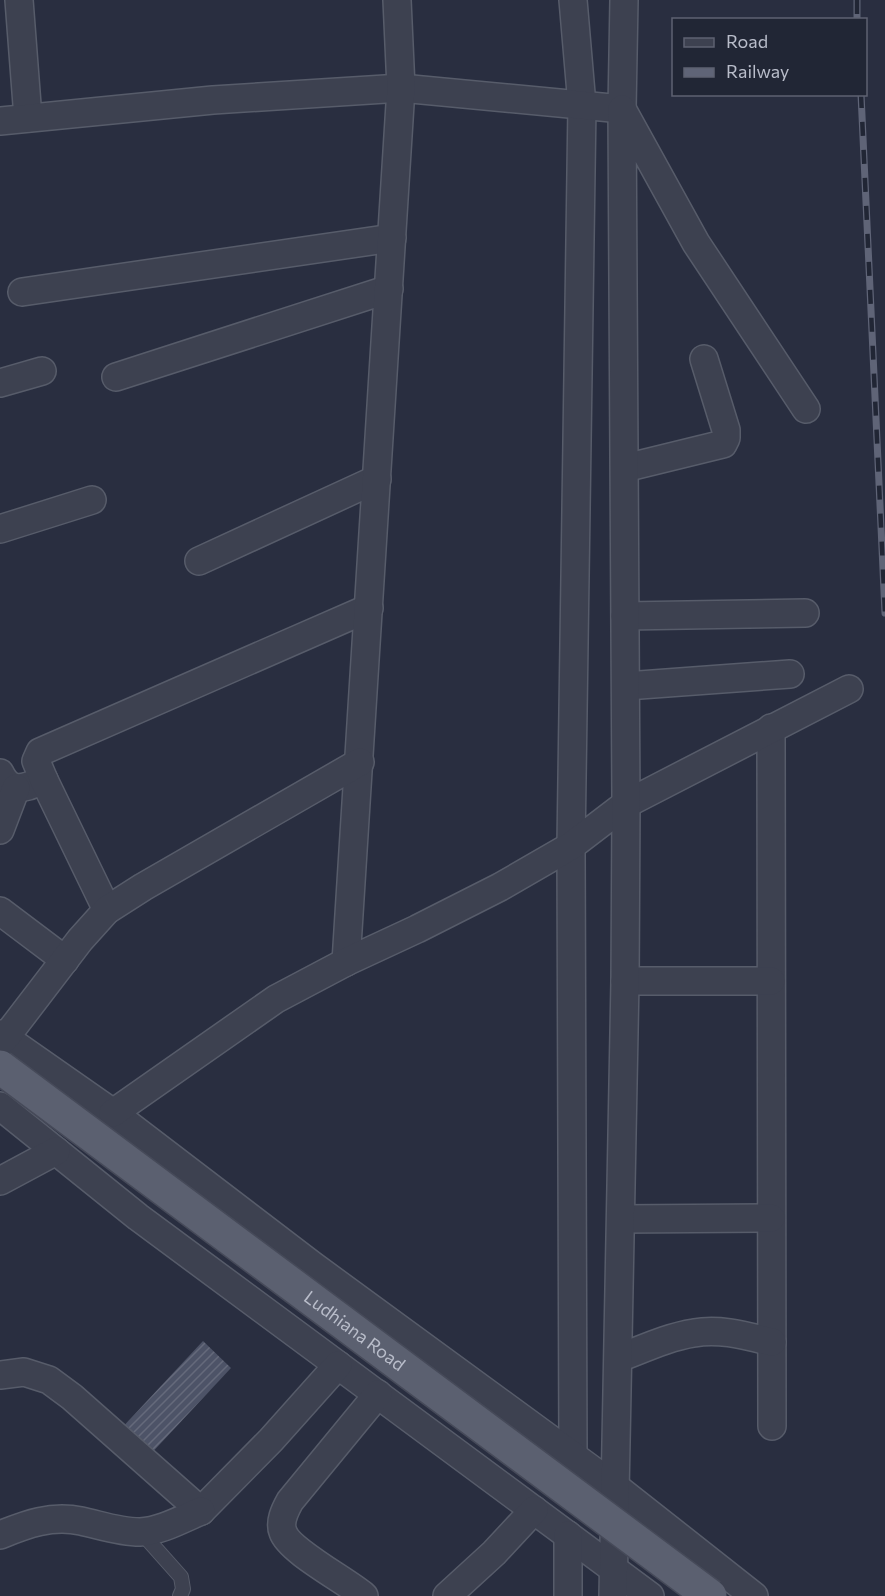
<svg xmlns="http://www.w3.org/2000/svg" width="885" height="1596" font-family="Commissioner,sans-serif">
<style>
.building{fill:url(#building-hatch)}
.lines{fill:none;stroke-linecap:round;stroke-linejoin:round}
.service-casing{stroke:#575c6a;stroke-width:16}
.minor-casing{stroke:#575c6a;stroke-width:30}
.service{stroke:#3d4150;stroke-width:14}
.minor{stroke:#3d4150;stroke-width:27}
.rail-casing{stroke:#5f6477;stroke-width:7}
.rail{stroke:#212635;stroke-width:4.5;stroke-dasharray:14;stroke-linecap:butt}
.primary-bridge-casing{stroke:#464a59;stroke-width:36;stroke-linecap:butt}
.primary-bridge{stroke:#5b6070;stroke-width:33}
.labels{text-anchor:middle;stroke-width:6;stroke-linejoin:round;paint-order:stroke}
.street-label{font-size:18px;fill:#b9bdca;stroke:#212635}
</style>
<defs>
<pattern id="building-hatch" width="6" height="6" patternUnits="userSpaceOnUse" patternTransform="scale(1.5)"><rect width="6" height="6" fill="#4d5367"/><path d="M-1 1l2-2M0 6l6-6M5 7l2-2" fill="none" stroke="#656a7b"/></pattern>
</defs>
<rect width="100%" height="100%" fill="#292e40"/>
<!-- building -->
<path class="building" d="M203,1341L231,1368L147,1458L119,1431Z"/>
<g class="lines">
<defs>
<path id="service" d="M141,1532L181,1577L183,1589L180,1596"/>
<g id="minor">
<path d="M19,0L28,118"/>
<path d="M573,0L582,105L571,846L573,1456"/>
<path d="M0,121L213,100L401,88L622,109L624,0"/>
<path d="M22,292L392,238"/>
<path d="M116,377L389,289"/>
<path d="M0,383L42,371"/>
<path d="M625,468L723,444L726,438V430L704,359"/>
<path d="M0,529L92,500"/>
<path d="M199,561L377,479"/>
<path d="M625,616L805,613"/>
<path d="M626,686L790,674"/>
<path d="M771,728L772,1426"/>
<path d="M0,773C11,796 26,787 44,780"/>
<path d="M0,830L16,788"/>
<path d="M107,910L44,780L36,761L40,752L369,608"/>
<path d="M0,911L65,960"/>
<path d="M346,962L401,88L397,0"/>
<path d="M625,981H771"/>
<path d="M0,1034L113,1113L312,1265L617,1488L754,1596"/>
<path d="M5,1038L80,940L107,910L143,887L360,762"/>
<path d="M0,1106L138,1217L650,1596"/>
<path d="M113,1113L276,999L346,962L417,929L500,887L571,846L626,804L849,689"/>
<path d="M0,1181L56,1151"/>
<path d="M621,1219L771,1218"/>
<path d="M619,1358C643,1349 668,1337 694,1333C720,1328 747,1336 772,1342"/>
<path d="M0,1375L24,1372L49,1380L72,1397L201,1511L271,1440L338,1365"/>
<path d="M0,1535C27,1524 51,1515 81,1521C100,1525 119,1532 140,1532C161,1531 182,1519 201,1511"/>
<path d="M568,1535V1596"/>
<path d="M364,1596C347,1581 289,1551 283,1532C279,1522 285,1510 290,1501L378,1394"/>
<path d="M447,1596L494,1553L534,1510"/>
<path d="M613,1596L625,981L626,804L622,109L696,243L806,409"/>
</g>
</defs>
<!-- service casing -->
<use href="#service" class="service-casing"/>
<!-- minor casing -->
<use href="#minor" class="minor-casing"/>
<!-- service -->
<use href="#service" class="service"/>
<!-- minor -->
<use href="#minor" class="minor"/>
<defs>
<g id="rail">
<path d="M857,0V20"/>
<path d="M861,94L885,613"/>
</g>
</defs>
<!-- rail casing -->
<use href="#rail" class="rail-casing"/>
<!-- rail -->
<use href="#rail" class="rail"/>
<defs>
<g id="primary-bridge">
<path id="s1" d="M0,1067L710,1596"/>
</g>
</defs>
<!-- primary-bridge casing -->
<use href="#primary-bridge" class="primary-bridge-casing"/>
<!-- primary-bridge -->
<use href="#primary-bridge" class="primary-bridge"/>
</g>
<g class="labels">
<!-- street labels -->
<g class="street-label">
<text dy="6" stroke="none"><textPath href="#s1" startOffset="442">Ludhiana Road</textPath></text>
</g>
</g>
<!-- legend -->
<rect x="672" y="18" width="195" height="78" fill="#212635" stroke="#5e6271" stroke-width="1.5"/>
<rect x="684" y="38" width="30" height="9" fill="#3d4150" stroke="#5e6271" stroke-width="1.5"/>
<text x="726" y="48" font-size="18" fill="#b9bdca">Road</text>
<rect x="684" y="68" width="30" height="9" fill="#5f6477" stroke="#5e6271" stroke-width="1.5"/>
<text x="726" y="78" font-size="18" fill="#b9bdca">Railway</text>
</svg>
